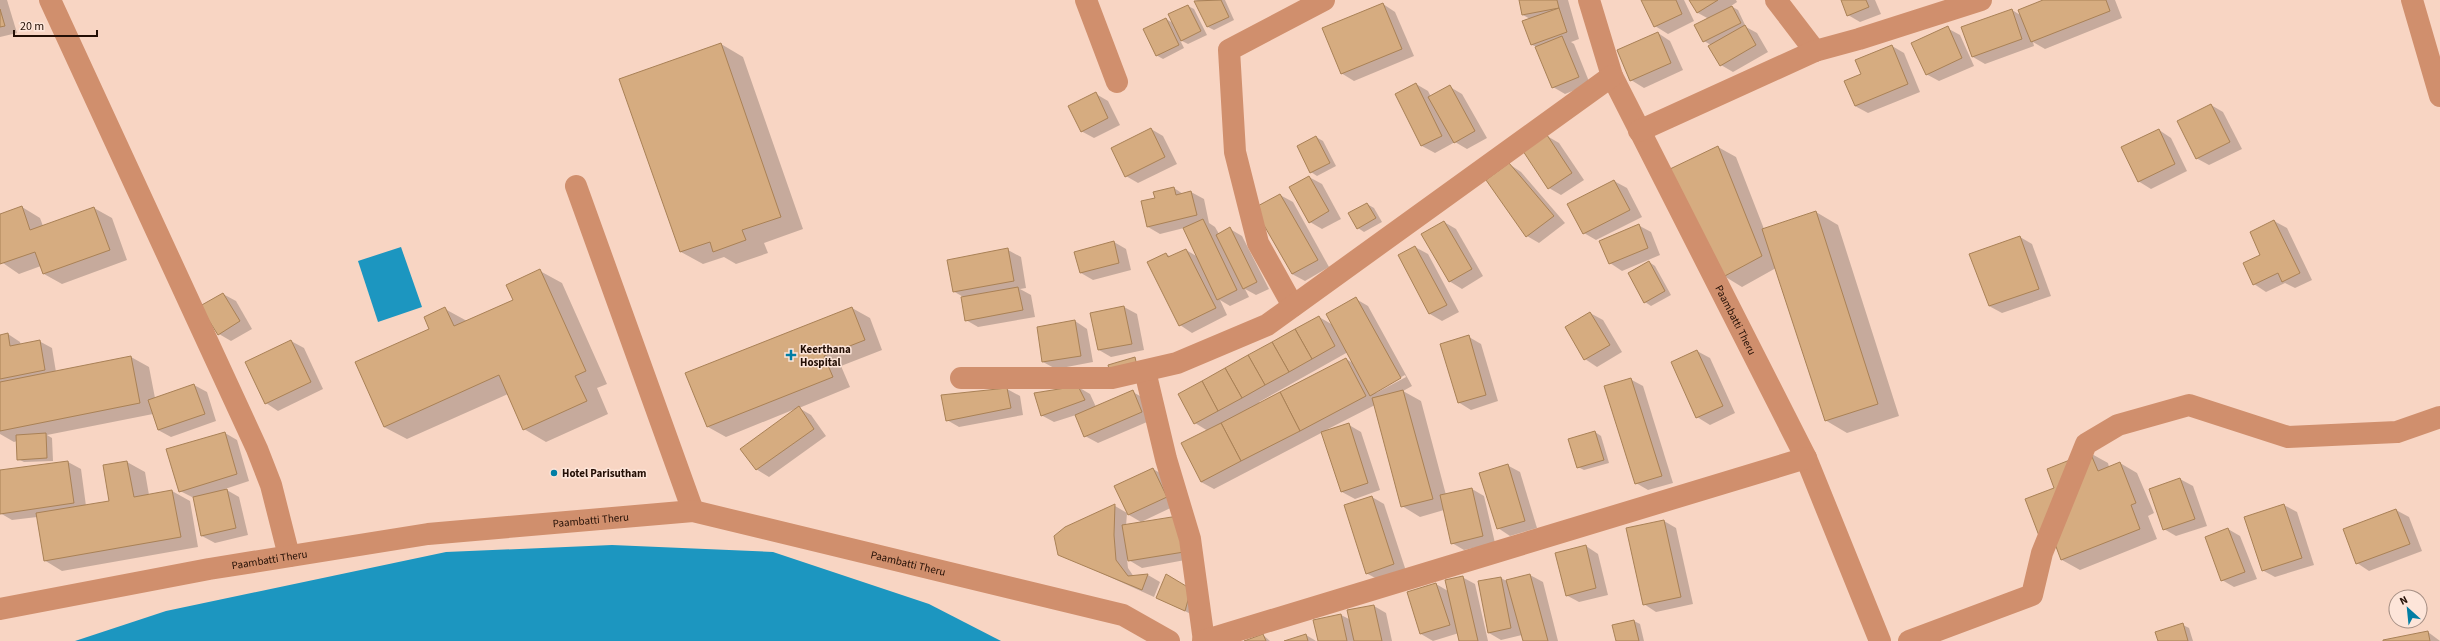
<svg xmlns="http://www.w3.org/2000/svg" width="2440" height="641" font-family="'Source Sans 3',sans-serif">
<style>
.water{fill:#1c96c0}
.shadow{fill:#0003;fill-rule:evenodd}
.building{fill:#d6ac80;stroke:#a98156}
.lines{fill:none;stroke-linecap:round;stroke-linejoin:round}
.minor{stroke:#d08f6d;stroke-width:22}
.poi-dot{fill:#017ea4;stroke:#fde5d9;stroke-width:1.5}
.labels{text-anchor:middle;stroke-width:3;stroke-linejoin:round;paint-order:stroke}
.street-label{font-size:11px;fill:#230f05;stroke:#fde5d9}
.poi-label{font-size:11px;font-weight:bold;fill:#230f05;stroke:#fde5d9;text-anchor:start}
</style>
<rect width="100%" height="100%" fill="#f8d5c3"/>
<!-- water -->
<g class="water">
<path d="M401,247L422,307L378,322L358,261Z"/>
<path d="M612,545L773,552L929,604L1001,641H75L166,611L446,552Z"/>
</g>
<!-- shadow -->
<g class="shadow">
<path d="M0,0H7L17,33L0,37Z"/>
<path d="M1198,0H1225L1234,20L1214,30L1208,27L1195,1Z"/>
<path d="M1520,0H1568L1579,39L1571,42L1574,44L1590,84L1565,94L1553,87L1537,47L1532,45L1530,19L1523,15Z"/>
<path d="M1643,0H1684L1694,21L1668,34L1655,26Z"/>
<path d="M1690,0H1736L1737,2L1731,6L1738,10L1746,27L1757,33L1768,52L1733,72L1721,65L1711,45L1704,41L1709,19L1698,13Z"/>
<path d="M1842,0H1875L1881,14L1860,22L1848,15Z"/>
<path d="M2044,0H2115L2122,18L2045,49L2033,42L2034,46L1985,64L1973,57L2012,10L2022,16Z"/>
<path d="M1383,4L1395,12L1414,56L1354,81L1341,73Z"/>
<path d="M1188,6L1194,9L1207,35L1188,44L1180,40L1184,48L1163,59L1156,55L1166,19L1173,23Z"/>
<path d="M1947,28L1960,35L1974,66L1939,81L1926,74Z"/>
<path d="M1658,33L1670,41L1683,70L1644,88L1631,80L1618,51Z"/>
<path d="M721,44L743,57L803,229L764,243L768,253L736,264L724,257L703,264L681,252Z"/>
<path d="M1892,46L1904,53L1920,92L1868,113L1855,106L1862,75Z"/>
<path d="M1416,84L1428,91L1431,97L1450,87L1462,94L1487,138L1467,149L1455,142L1435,153L1422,146L1396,94Z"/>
<path d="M1096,94L1108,101L1120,125L1094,138L1081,131Z"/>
<path d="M2211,105L2223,112L2242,149L2209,165L2196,158Z"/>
<path d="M1151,129L1163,136L1177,164L1138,183L1126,176Z"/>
<path d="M2159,130L2171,138L2187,171L2151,189L2138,181Z"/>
<path d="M1547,136L1559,143L1584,180L1561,195L1549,188Z"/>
<path d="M1316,137L1323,141L1336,166L1317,176L1311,172Z"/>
<path d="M1718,147L1736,157L1764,229L1816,212L1838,225L1899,416L1847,433L1825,420L1776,268L1742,287L1724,276Z"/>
<path d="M1509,164L1521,172L1565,223L1539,243L1527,236Z"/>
<path d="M1309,177L1322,184L1341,219L1322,229L1310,222Z"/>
<path d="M1614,181L1627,188L1642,217L1596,240L1584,233Z"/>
<path d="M1174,188L1183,194L1191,192L1204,199L1209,223L1215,227L1219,234L1230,229L1242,236L1269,289L1256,295L1245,289L1249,297L1230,306L1220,300L1227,315L1192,333L1180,325L1166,254L1171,257L1186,250L1198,257L1184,228L1160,234L1148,227L1156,199Z"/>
<path d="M1280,195L1293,202L1329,267L1305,281L1292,274Z"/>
<path d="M1367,204L1374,208L1382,222L1364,232L1358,228L1350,214Z"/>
<path d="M22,207L40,218L43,226L94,208L112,218L127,260L62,284L44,274L41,266L19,274L0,261V215Z"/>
<path d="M2274,221L2287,228L2312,280L2295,288L2285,283L2266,292L2254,284Z"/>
<path d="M1444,222L1456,229L1483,276L1462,289L1449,281Z"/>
<path d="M1638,225L1651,232L1660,255L1622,271L1610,263Z"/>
<path d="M2020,237L2032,244L2051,296L2002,313L1989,306Z"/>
<path d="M1114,242L1126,249L1131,270L1093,280L1081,273L1076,252Z"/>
<path d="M1415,247L1428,254L1459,312L1442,321L1430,314L1399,255Z"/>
<path d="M1008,250L1021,257L1026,288L1020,289L1031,295L1035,317L978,327L966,320L965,298L953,291Z"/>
<path d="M1649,262L1655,266L1671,295L1651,306L1645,302Z"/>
<path d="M540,271L562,283L607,384L597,388L608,414L546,442L524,429L508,394L407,439L384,427L431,329L445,309L467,321L514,300Z"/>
<path d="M223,294L236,301L252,329L231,341L219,334Z"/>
<path d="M1356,299L1368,306L1412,386L1403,391L1421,401L1446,495L1472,489L1484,496L1495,543L1464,550L1452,543L1444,510L1420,517L1402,506L1375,405L1326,430L1349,425L1361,432L1380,490L1355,499L1342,492L1323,432L1214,489L1201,482L1208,431L1195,423L1179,395L1319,317L1333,325ZM1348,352L1353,363L1346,359L1260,403L1259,402ZM1405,375L1406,377L1376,393V391Z"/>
<path d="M1124,307L1137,314L1144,350L1111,357L1099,350Z"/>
<path d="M852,308L870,318L882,350L841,366L850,387L799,408L811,415L826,436L769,477L756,469L795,409L726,437L708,427Z"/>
<path d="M1590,313L1603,320L1622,352L1597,367L1585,359L1566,328Z"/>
<path d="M1075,321L1087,329L1093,362L1056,369L1043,362Z"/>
<path d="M8,334L20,342L21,345L39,341L52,348L56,372L131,357L149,367L155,398L194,385L207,392L216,421L171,437L158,430L153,414L47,435L52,438L53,461L24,462L18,459L17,441L14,442L0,434V336Z"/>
<path d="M1469,337L1481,344L1498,401L1471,410L1458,402Z"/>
<path d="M291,341L304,348L323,389L278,411L266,403Z"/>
<path d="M1697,351L1710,358L1735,413L1710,425L1697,417Z"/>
<path d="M1630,379L1643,386L1673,483L1648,490L1636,483Z"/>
<path d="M1078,387L1090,394L1096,407L1133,392L1145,399L1154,419L1098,443L1085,436L1076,415L1054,422L1041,415Z"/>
<path d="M1007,389L1020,396L1023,415L959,427L947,420Z"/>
<path d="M1595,432L1601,436L1609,463L1584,470L1578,467Z"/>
<path d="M225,433L237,440L249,481L225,489L239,497L248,535L215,543L202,536L194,498L180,491Z"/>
<path d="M2090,453L2108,463L2109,467L2120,463L2137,473L2154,513L2148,516L2157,539L2080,570L2062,560L2058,549L2042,540L2055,488Z"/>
<path d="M68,462L81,469L86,506L110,502L127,462L145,472L149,495L172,491L190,501L198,547L62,571L44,560L37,517L12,520L0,513V471Z"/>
<path d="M1507,465L1520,472L1537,528L1510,536L1498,528Z"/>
<path d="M1153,469L1165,476L1179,504L1141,522L1129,515Z"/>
<path d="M2180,479L2193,486L2207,526L2176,536L2164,529L2150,490Z"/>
<path d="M1372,497L1384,504L1406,571L1379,580L1366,573Z"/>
<path d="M2284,505L2297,512L2314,565L2275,577L2262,570Z"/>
<path d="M1115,506L1127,513L1126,526L1196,558L1142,568L1127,559L1128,568L1134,577L1148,575L1160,582L1154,597L1059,554Z"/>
<path d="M2396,510L2409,517L2422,551L2369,571L2357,563Z"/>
<path d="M1664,521L1676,528L1693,604L1656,612L1644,604Z"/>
<path d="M2228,529L2240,536L2257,579L2234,587L2222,580Z"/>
<path d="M1586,546L1598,554L1608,595L1579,602L1566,595Z"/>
<path d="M1530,575L1543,582L1558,641H1524L1522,635L1501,640L1489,633L1501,578L1508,582Z"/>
<path d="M1462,577L1475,584L1488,641H1460L1459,633L1433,641L1421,634L1408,592L1436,584L1448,591Z"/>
<path d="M1197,593L1191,614L1157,598Z"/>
<path d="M1374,606L1386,613L1392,641H1319L1341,615L1351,620Z"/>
<path d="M1634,621L1640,624L1644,641H1617Z"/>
<path d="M2183,625L2189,628L2193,641H2159Z"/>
<path d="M2428,632L2440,641H2384Z"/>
<path d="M1263,635L1270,641H1247Z"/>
<path d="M1306,635L1316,641H1287Z"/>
</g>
<!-- building -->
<g class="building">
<path d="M1221,0L1229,17L1207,27L1194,1Z"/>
<path d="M1519,0H1557L1559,8L1522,15Z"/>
<path d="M1641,0H1676L1682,14L1654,27Z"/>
<path d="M1689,0H1718L1697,13Z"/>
<path d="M1841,0H1866L1869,7L1847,16Z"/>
<path d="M2043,0H2106L2110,11L2031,42L2018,10Z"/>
<path d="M1383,3L1402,49L1341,74L1322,28Z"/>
<path d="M1188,5L1201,31L1181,41L1168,14Z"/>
<path d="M1732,6L1741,23L1703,42L1694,25Z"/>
<path d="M1559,8L1567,32L1531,45L1522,21Z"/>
<path d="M0,9L5,26L0,27Z"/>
<path d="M2012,9L2022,39L1972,57L1961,27Z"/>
<path d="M1166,18L1179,45L1156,56L1143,29Z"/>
<path d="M1745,25L1756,45L1720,66L1708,46Z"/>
<path d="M1948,26L1962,58L1926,75L1911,43Z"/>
<path d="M1658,32L1671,63L1630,81L1617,50Z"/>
<path d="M1562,36L1579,77L1552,88L1535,47Z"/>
<path d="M721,43L781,217L742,230L746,240L713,252L710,242L680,252L619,79Z"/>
<path d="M1892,45L1908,84L1855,106L1844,81L1861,74L1855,60Z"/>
<path d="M1416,83L1442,136L1421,146L1395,94Z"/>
<path d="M1450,85L1475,131L1454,143L1428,97Z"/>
<path d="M1096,92L1108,118L1081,132L1068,106Z"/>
<path d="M2211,104L2230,142L2196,159L2177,121Z"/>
<path d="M1151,128L1165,157L1125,177L1111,148Z"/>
<path d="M2159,129L2175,164L2138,182L2121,147Z"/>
<path d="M1547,135L1572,173L1548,189L1523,151Z"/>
<path d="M1316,136L1330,163L1310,173L1297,146Z"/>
<path d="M1718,146L1762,256L1723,277L1670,169Z"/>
<path d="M1509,163L1554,216L1526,237L1486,180Z"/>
<path d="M1309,176L1329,211L1309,223L1289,187Z"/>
<path d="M1614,180L1630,210L1583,234L1567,204Z"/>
<path d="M1174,187L1176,195L1191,191L1197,215L1147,227L1141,201L1155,198L1153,192Z"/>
<path d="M1280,194L1318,260L1292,274L1254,208Z"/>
<path d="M1367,203L1376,218L1357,229L1348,213Z"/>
<path d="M22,206L30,230L94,207L110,250L43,274L35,252L0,264V214Z"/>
<path d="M1816,211L1878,404L1825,421L1762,229Z"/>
<path d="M1203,219L1237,290L1217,300L1183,228Z"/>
<path d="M2274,220L2300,273L2282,282L2278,273L2253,285L2243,263L2260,255L2250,232Z"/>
<path d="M1444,221L1472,269L1449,282L1421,234Z"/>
<path d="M1639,224L1648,248L1609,264L1599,241Z"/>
<path d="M1230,227L1257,282L1243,289L1216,235Z"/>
<path d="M2020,236L2039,289L1989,306L1969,254Z"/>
<path d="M1114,241L1119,263L1080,273L1074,252Z"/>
<path d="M1415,246L1447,305L1429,314L1398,255Z"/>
<path d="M1008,248L1014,281L953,292L947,260Z"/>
<path d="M1186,249L1216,308L1179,326L1147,262L1166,253L1168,257Z"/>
<path d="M1649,261L1665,291L1644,303L1628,273Z"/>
<path d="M540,269L586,371L575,376L587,401L523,430L499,375L384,427L355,362L429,329L424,317L445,307L454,326L513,300L506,285Z"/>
<path d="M1018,287L1023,310L965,321L961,297Z"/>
<path d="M223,293L240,321L218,335L200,306Z"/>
<path d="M1356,297L1401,378L1370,396L1326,314Z"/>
<path d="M1124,306L1132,344L1098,350L1090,313Z"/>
<path d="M852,307L865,340L824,356L833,377L707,427L685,373Z"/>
<path d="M1590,312L1610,345L1584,360L1565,327Z"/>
<path d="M1319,316L1335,346L1312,359L1295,329Z"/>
<path d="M1075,320L1081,356L1042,362L1037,327Z"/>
<path d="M1295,329L1312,359L1289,372L1272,342Z"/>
<path d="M8,333L10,346L40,340L45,370L0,379V335Z"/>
<path d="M1469,335L1486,395L1458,403L1440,344Z"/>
<path d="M291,340L311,382L265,404L245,362Z"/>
<path d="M1272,342L1289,372L1265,385L1248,355Z"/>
<path d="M1697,350L1723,406L1696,418L1671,362Z"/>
<path d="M1248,355L1265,385L1242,398L1225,368Z"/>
<path d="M131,356L140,403L0,431V382Z"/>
<path d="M1135,357L1138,371L1110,373L1108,365Z"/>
<path d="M1346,358L1366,396L1300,431L1280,392Z"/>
<path d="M1225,368L1242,398L1218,411L1202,381Z"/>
<path d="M1631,378L1662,476L1635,484L1604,386Z"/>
<path d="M1202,381L1218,411L1194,424L1178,394Z"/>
<path d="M194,384L205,414L158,430L148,400Z"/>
<path d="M1078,386L1085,400L1041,416L1034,393Z"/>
<path d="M1007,388L1011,408L946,421L941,395Z"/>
<path d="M1133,390L1142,412L1084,437L1075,415Z"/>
<path d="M1403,390L1433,499L1401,507L1372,398Z"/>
<path d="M1280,392L1300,431L1241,461L1221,423Z"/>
<path d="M799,406L814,429L756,470L740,449Z"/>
<path d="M1221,423L1241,461L1201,482L1181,443Z"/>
<path d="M1349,423L1368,483L1341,492L1321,432Z"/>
<path d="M1595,431L1604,460L1577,468L1568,439Z"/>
<path d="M225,432L237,474L179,492L166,449Z"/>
<path d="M46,433L47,458L17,460L16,435Z"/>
<path d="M2090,452L2098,471L2120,462L2136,503L2131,505L2140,529L2061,560L2052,536L2041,541L2025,499L2054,488L2047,469Z"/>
<path d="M68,461L74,503L0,514V470Z"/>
<path d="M127,461L134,497L172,490L181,537L44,561L36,513L109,501L103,465Z"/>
<path d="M1508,464L1525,521L1497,529L1479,473Z"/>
<path d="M1153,468L1167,497L1128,515L1114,486Z"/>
<path d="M2180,478L2195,519L2163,530L2149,489Z"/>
<path d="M1472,488L1483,536L1451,544L1440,495Z"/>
<path d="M227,489L236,528L201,536L193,497Z"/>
<path d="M1372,496L1394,564L1366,574L1344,505Z"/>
<path d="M1115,504L1114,535L1116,560L1128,576L1148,574L1142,590L1058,555L1054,536L1065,527Z"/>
<path d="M2284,504L2302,558L2262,571L2244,517Z"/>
<path d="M2396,509L2410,544L2356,564L2343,529Z"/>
<path d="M1178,516L1184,552L1128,561L1122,525Z"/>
<path d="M1664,520L1681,597L1643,605L1626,528Z"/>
<path d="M2228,528L2245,572L2221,581L2205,537Z"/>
<path d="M1586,545L1596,588L1566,596L1555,553Z"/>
<path d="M1166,574L1191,589L1185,611L1156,598Z"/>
<path d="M1530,574L1548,641H1523L1506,580Z"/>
<path d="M1463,576L1478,641H1459L1445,580Z"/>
<path d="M1501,577L1511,628L1488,633L1478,581Z"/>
<path d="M1436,583L1450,625L1420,634L1407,592Z"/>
<path d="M1374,605L1382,641H1354L1347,610Z"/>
<path d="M1341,614L1347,641H1318L1313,620Z"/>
<path d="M1634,620L1639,641H1616L1612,625Z"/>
<path d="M2183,623L2188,641H2158L2155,632Z"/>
<path d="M2428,631L2430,641H2383V640Z"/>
<path d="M1263,634L1266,641H1244Z"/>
<path d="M1306,634L1308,641H1284Z"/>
</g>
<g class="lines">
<!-- minor -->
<g class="minor">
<path d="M50,0L257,449L271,485L289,556"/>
<path d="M1086,0L1117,82"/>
<path id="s1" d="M1589,0L1612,76L1806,458L1880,641"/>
<path d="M1776,0L1815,51"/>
<path d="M2412,0L2440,96"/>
<path d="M1639,131L1815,51L1859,39L1981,0"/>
<path d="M576,186L693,511"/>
<path d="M1293,306L1258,243L1235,152L1229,50L1324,0"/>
<path d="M1145,371L1166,459L1190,539L1204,641"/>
<path d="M961,378H1112L1177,363L1267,325L1612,76"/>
<path id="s2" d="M0,609L209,569L428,534L693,511L1123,615L1169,641"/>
<path d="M1203,641L1806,458"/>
<path d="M1909,641L2032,595L2042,553L2086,444L2118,425L2189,405L2288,437L2397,432L2440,417"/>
</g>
</g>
<!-- markers -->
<g class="poi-dot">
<path d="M789 349h4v4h4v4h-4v4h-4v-4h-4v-4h4z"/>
<circle cx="554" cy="473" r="4"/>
</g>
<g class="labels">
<!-- street labels -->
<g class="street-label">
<text dy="4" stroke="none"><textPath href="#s1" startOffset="353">Paambatti Theru</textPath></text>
<text dy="4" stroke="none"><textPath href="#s2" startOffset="598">Paambatti Theru</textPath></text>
<text dy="4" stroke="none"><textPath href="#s2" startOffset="274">Paambatti Theru</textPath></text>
<text dy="4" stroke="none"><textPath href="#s2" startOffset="922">Paambatti Theru</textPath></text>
</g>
<!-- poi labels -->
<g class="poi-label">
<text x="800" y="353">Keerthana<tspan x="800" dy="13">Hospital</tspan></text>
<text x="562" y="477">Hotel Parisutham</text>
</g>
</g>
<!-- north arrow -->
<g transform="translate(2408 609) rotate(333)"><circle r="19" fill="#fde5d9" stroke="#a68f84"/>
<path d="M0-3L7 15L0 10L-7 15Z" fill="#017ea4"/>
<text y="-6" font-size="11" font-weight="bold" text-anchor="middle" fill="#230f05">N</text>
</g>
<!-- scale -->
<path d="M14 30v6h83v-6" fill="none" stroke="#230f05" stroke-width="2"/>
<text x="20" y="30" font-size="12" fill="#230f05" stroke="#fde5d9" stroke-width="3" paint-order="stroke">20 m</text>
</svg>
